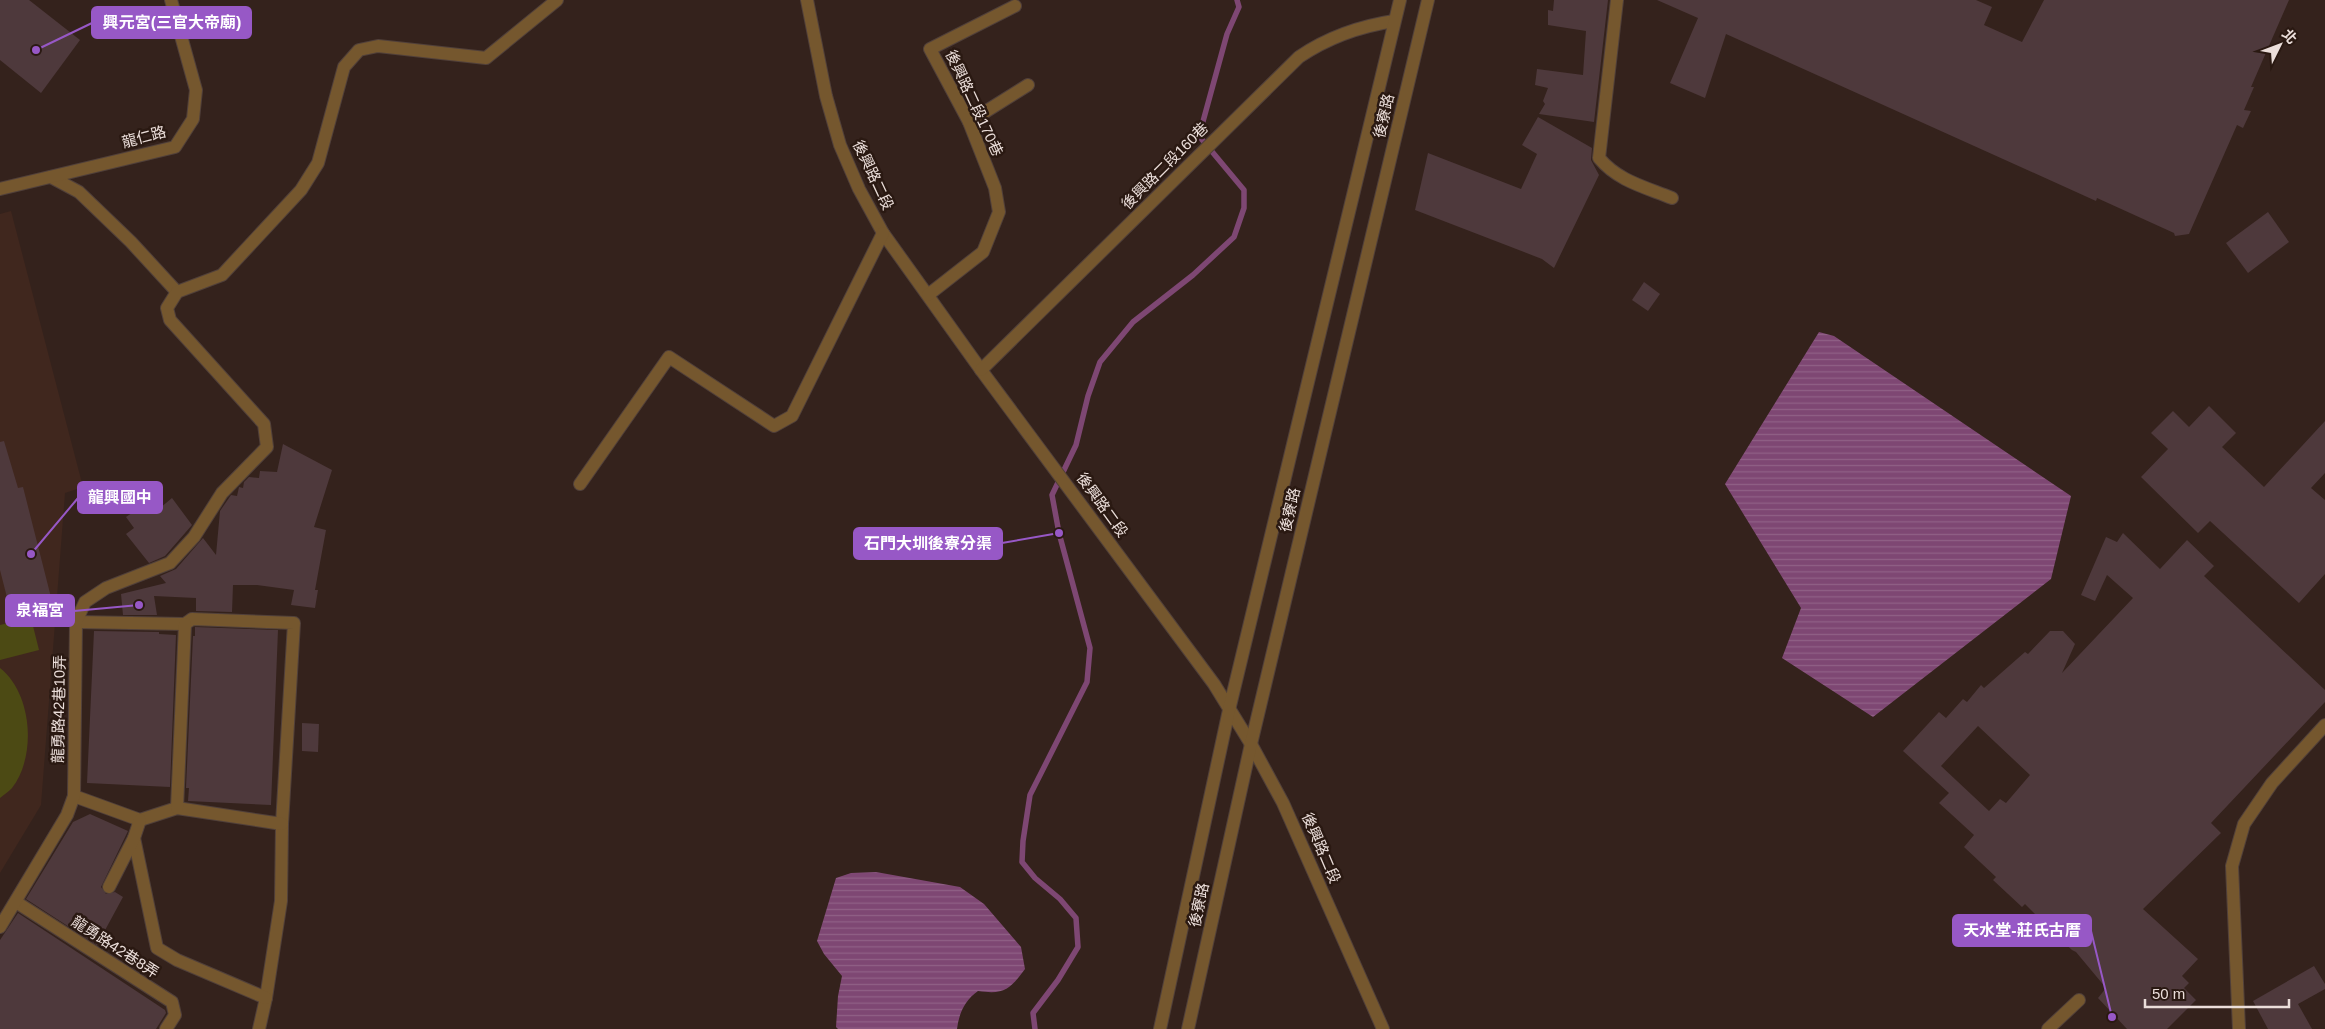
<svg xmlns="http://www.w3.org/2000/svg" width="2325" height="1029" font-family="Arial,'Noto Sans TC',sans-serif">
<style>
.built{fill:#40271e}
.park{fill:#4c4a14}
.water{fill:url(#water-rules)}
.lines{fill:none;stroke-linecap:round;stroke-linejoin:round}
.stream{stroke:#7e4773;stroke-width:5.5}
.building{fill:#4e393c;fill-rule:evenodd}
.minor-casing{stroke:#51403a;stroke-width:14}
.minor{stroke:#75572e;stroke-width:12}
.labels{text-anchor:middle;stroke-width:5;stroke-linejoin:round;paint-order:stroke}
.street-label{font-size:15px;fill:#ebdeda;stroke:#2a1912}
.leader{fill:none;stroke:#9758c6;stroke-width:2}
.callout-dot{fill:#9758c6;stroke:#2a1912;stroke-width:2}
.callout{fill:#9758c6;stroke:#9758c6;stroke-width:2}
.callout-label{font-size:16px;text-anchor:middle;font-weight:bold;fill:#fff}
</style>
<defs>
<pattern id="water-rules" width="6" height="5" patternUnits="userSpaceOnUse" patternTransform="scale(1.25)"><rect width="6" height="5" fill="#7e4773"/><path d="M0 2.5h6" fill="none" stroke="#906186"/></pattern>
</defs>
<rect width="100%" height="100%" fill="#34221c"/>
<!-- built -->
<path class="built" d="M11,211L83,487L65,493L41,805L0,873V214Z"/>
<!-- park -->
<g class="park">
<path d="M31,618L39,650L0,660V625Z"/>
<path d="M0,668C32,693 37,756 12,788C9,791 4,795 0,798Z"/>
</g>
<!-- water -->
<g class="water">
<path d="M1819,332L1834,336L2071,496L2051,579L1873,717L1782,658L1801,608L1725,484Z"/>
<path d="M876,872L960,887L984,904L1021,947L1025,969C1010,989 1005,995 978,991C965,1000 959,1013 957,1029H838L836,1027L838,996L842,976L824,954L817,941L836,878L851,873Z"/>
</g>
<g class="lines">
<!-- stream -->
<path class="stream" d="M1035,1029L1033,1013L1058,980L1078,947L1076,918L1060,899L1035,878L1022,862L1023,841L1030,795L1087,682L1090,648L1059,533L1052,495L1076,445L1088,396L1100,362L1133,322L1193,275L1234,237L1244,208V190L1199,136L1227,34L1239,7L1237,0"/>
</g>
<!-- building -->
<g class="building">
<path d="M0,0H29L80,40L41,93L0,60Z"/>
<path d="M1554,0H1608L1594,122L1539,114L1545,104L1543,101L1548,88L1535,85L1537,69L1583,75L1586,31L1548,25V10L1553,11Z"/>
<path d="M1657,0H1976L1992,7L1984,25L2022,42L2044,0H2289L2251,87H2254L2244,110L2251,111L2243,128L2237,125L2189,234L2175,236L2174,233L2097,198L2096,201L1726,34L1705,98L1670,83L1698,18Z"/>
<path d="M1538,117L1592,148L1591,160L1599,175L1554,268L1542,259L1415,210L1428,153L1521,189L1537,154L1522,145Z"/>
<path d="M2268,212L2289,242L2248,273L2226,243Z"/>
<path d="M1644,282L1660,294L1648,311L1632,300Z"/>
<path d="M2209,406L2236,433L2222,447L2264,487L2325,421V473L2311,488L2325,500V574L2299,603L2210,521L2198,533L2141,477L2168,449L2151,433L2173,411L2189,427Z"/>
<path d="M4,441L18,488L23,487L54,609L13,621L0,570V442Z"/>
<path d="M283,444L332,470L314,527L326,530L315,590H318L315,608L291,605L294,590L257,585H233L232,612L196,611V598L154,596L157,615H123L121,594L166,583L160,576L176,569L203,538L216,555L220,511L231,495L237,496L239,487L243,488L244,482L249,477L259,478L260,471L277,472Z"/>
<path d="M172,498L192,525L165,556L149,563L126,534L134,528L126,517L142,506L147,512L156,504L160,508Z"/>
<path d="M2123,533L2160,569L2187,540L2214,566L2204,576L2325,690V702L2211,823L2221,833L2143,909L2198,959L2182,976L2189,983L2184,988L2196,1000L2167,1029H2127L2098,998L2106,988L2076,952L2072,950L2060,939L2025,904L2022,907L1993,880L1996,877L1964,847L1974,835L1939,803L1949,793L1903,751L1939,712L1946,718L1963,699L1967,702L1981,685L1984,688L2025,652L2028,654L2050,631H2063L2075,644L2062,673L2133,598L2107,575L2095,601L2081,595L2106,537L2117,542ZM1978,726L2030,775L2006,803L2000,799L1989,811L1941,766Z"/>
<path d="M195,627L278,630L271,805L188,801L189,788H186L193,636H195Z"/>
<path d="M94,631L159,632V634L176,635L170,787L87,783Z"/>
<path d="M302,723L319,724L318,752L302,751Z"/>
<path d="M90,814L128,831L101,887L106,894L115,892L123,897L97,945L26,899L73,822Z"/>
<path d="M18,913L165,1010L166,1013L156,1029H0V940Z"/>
<path d="M2314,966L2325,984V989L2298,1004L2312,1029H2268L2253,1001Z"/>
</g>
<g class="lines">
<defs>
<g id="minor">
<path d="M807,0L826,96L840,145L859,189L883,233L981,370L1214,684L1251,744L1283,803L1383,1029"/>
<path d="M1617,0L1599,158C1618,181 1645,187 1672,198"/>
<path d="M969,122L1028,85"/>
<path d="M51,177L79,192L131,242L177,292"/>
<path d="M0,189L175,147L193,119L196,90L171,0"/>
<path d="M928,295L983,252L999,212L995,188L969,122L930,49L1015,6"/>
<path d="M981,370L1299,57C1327,38 1361,26 1394,21"/>
<path d="M580,484L669,357L774,426L792,416L883,233"/>
<path d="M76,622L185,624L192,619L294,623L282,824L281,901L266,998L259,1029"/>
<path d="M74,796L140,820L177,808L282,824"/>
<path d="M177,808L185,624"/>
<path d="M134,838L157,948L177,960L266,998"/>
<path d="M109,887L134,838L140,820"/>
<path d="M16,902L172,1002L175,1015L166,1029"/>
<path d="M0,927L67,815L74,796L76,622L85,602L106,588L170,563L194,537L222,493L267,447L264,424L170,320L167,308L177,292L222,275L301,190L318,163L344,67L359,50L378,46L486,58L557,0"/>
<path d="M1160,1029L1229,710L1400,0"/>
<path d="M1188,1029L1251,744L1428,0"/>
<path d="M2048,1029L2079,1000"/>
<path d="M2239,1029L2232,866L2244,824L2272,783L2325,725"/>
</g>
</defs>
<!-- minor casing -->
<use href="#minor" class="minor-casing"/>
<!-- minor -->
<use href="#minor" class="minor"/>
</g>
<g class="labels">
<!-- street labels -->
<g class="street-label">
<text transform="translate(974 103) rotate(65)" y="5">後興路二段170巷</text>
<text transform="translate(1384 116) rotate(-77)" y="5">後寮路</text>
<text transform="translate(144 137) rotate(-15)" y="5">龍仁路</text>
<text transform="translate(1165 166) rotate(-45)" y="5">後興路二段160巷</text>
<text transform="translate(873 175) rotate(65)" y="5">後興路二段</text>
<text transform="translate(1102 505) rotate(54)" y="5">後興路二段</text>
<text transform="translate(1290 510) rotate(-77)" y="5">後寮路</text>
<text transform="translate(59 709) rotate(-89)" y="5">龍勇路42巷10弄</text>
<text transform="translate(1321 848) rotate(67)" y="5">後興路二段</text>
<text transform="translate(1199 905) rotate(-78)" y="5">後寮路</text>
<text transform="translate(115 947) rotate(33)" y="5">龍勇路42巷8弄</text>
</g>
</g>
<!-- callouts -->
<path class="leader" d="M36 50L92 23M31 554L78 498M1059 533L1002 543M139 605L74 611M2112 1017L2091 931"/>
<g class="callout-dot">
<circle cx="36" cy="50" r="5"/>
<circle cx="31" cy="554" r="5"/>
<circle cx="1059" cy="533" r="5"/>
<circle cx="139" cy="605" r="5"/>
<circle cx="2112" cy="1017" r="5"/>
</g>
<g class="callout">
<rect x="92" y="7" width="159" height="31" rx="5"/>
<rect x="78" y="482" width="84" height="31" rx="5"/>
<rect x="854" y="528" width="148" height="31" rx="5"/>
<rect x="6" y="595" width="68" height="31" rx="5"/>
<rect x="1953" y="915" width="138" height="31" rx="5"/>
</g>
<g class="callout-label">
<text x="172" y="28">興元宮(三官大帝廟)</text>
<text x="120" y="503">龍興國中</text>
<text x="928" y="549">石門大圳後寮分渠</text>
<text x="40" y="616">泉福宮</text>
<text x="2022" y="936">天水堂-莊氏古厝</text>
</g>
<!-- north arrow -->
<g transform="translate(2280 45) rotate(48)" stroke="#2a1912" stroke-width="4" paint-order="stroke">
<path d="M0-4L9 19L0 12L-9 19Z" fill="#ebdeda"/>
<text y="-8" font-size="14" font-weight="bold" text-anchor="middle" fill="#ebdeda">北</text>
</g>
<!-- scale -->
<path d="M2145 999v8h144v-8" fill="none" stroke="#ebdeda" stroke-width="2.5"/>
<text x="2152" y="999" font-size="15" fill="#ebdeda" stroke="#2a1912" stroke-width="4" paint-order="stroke">50 m</text>
</svg>
